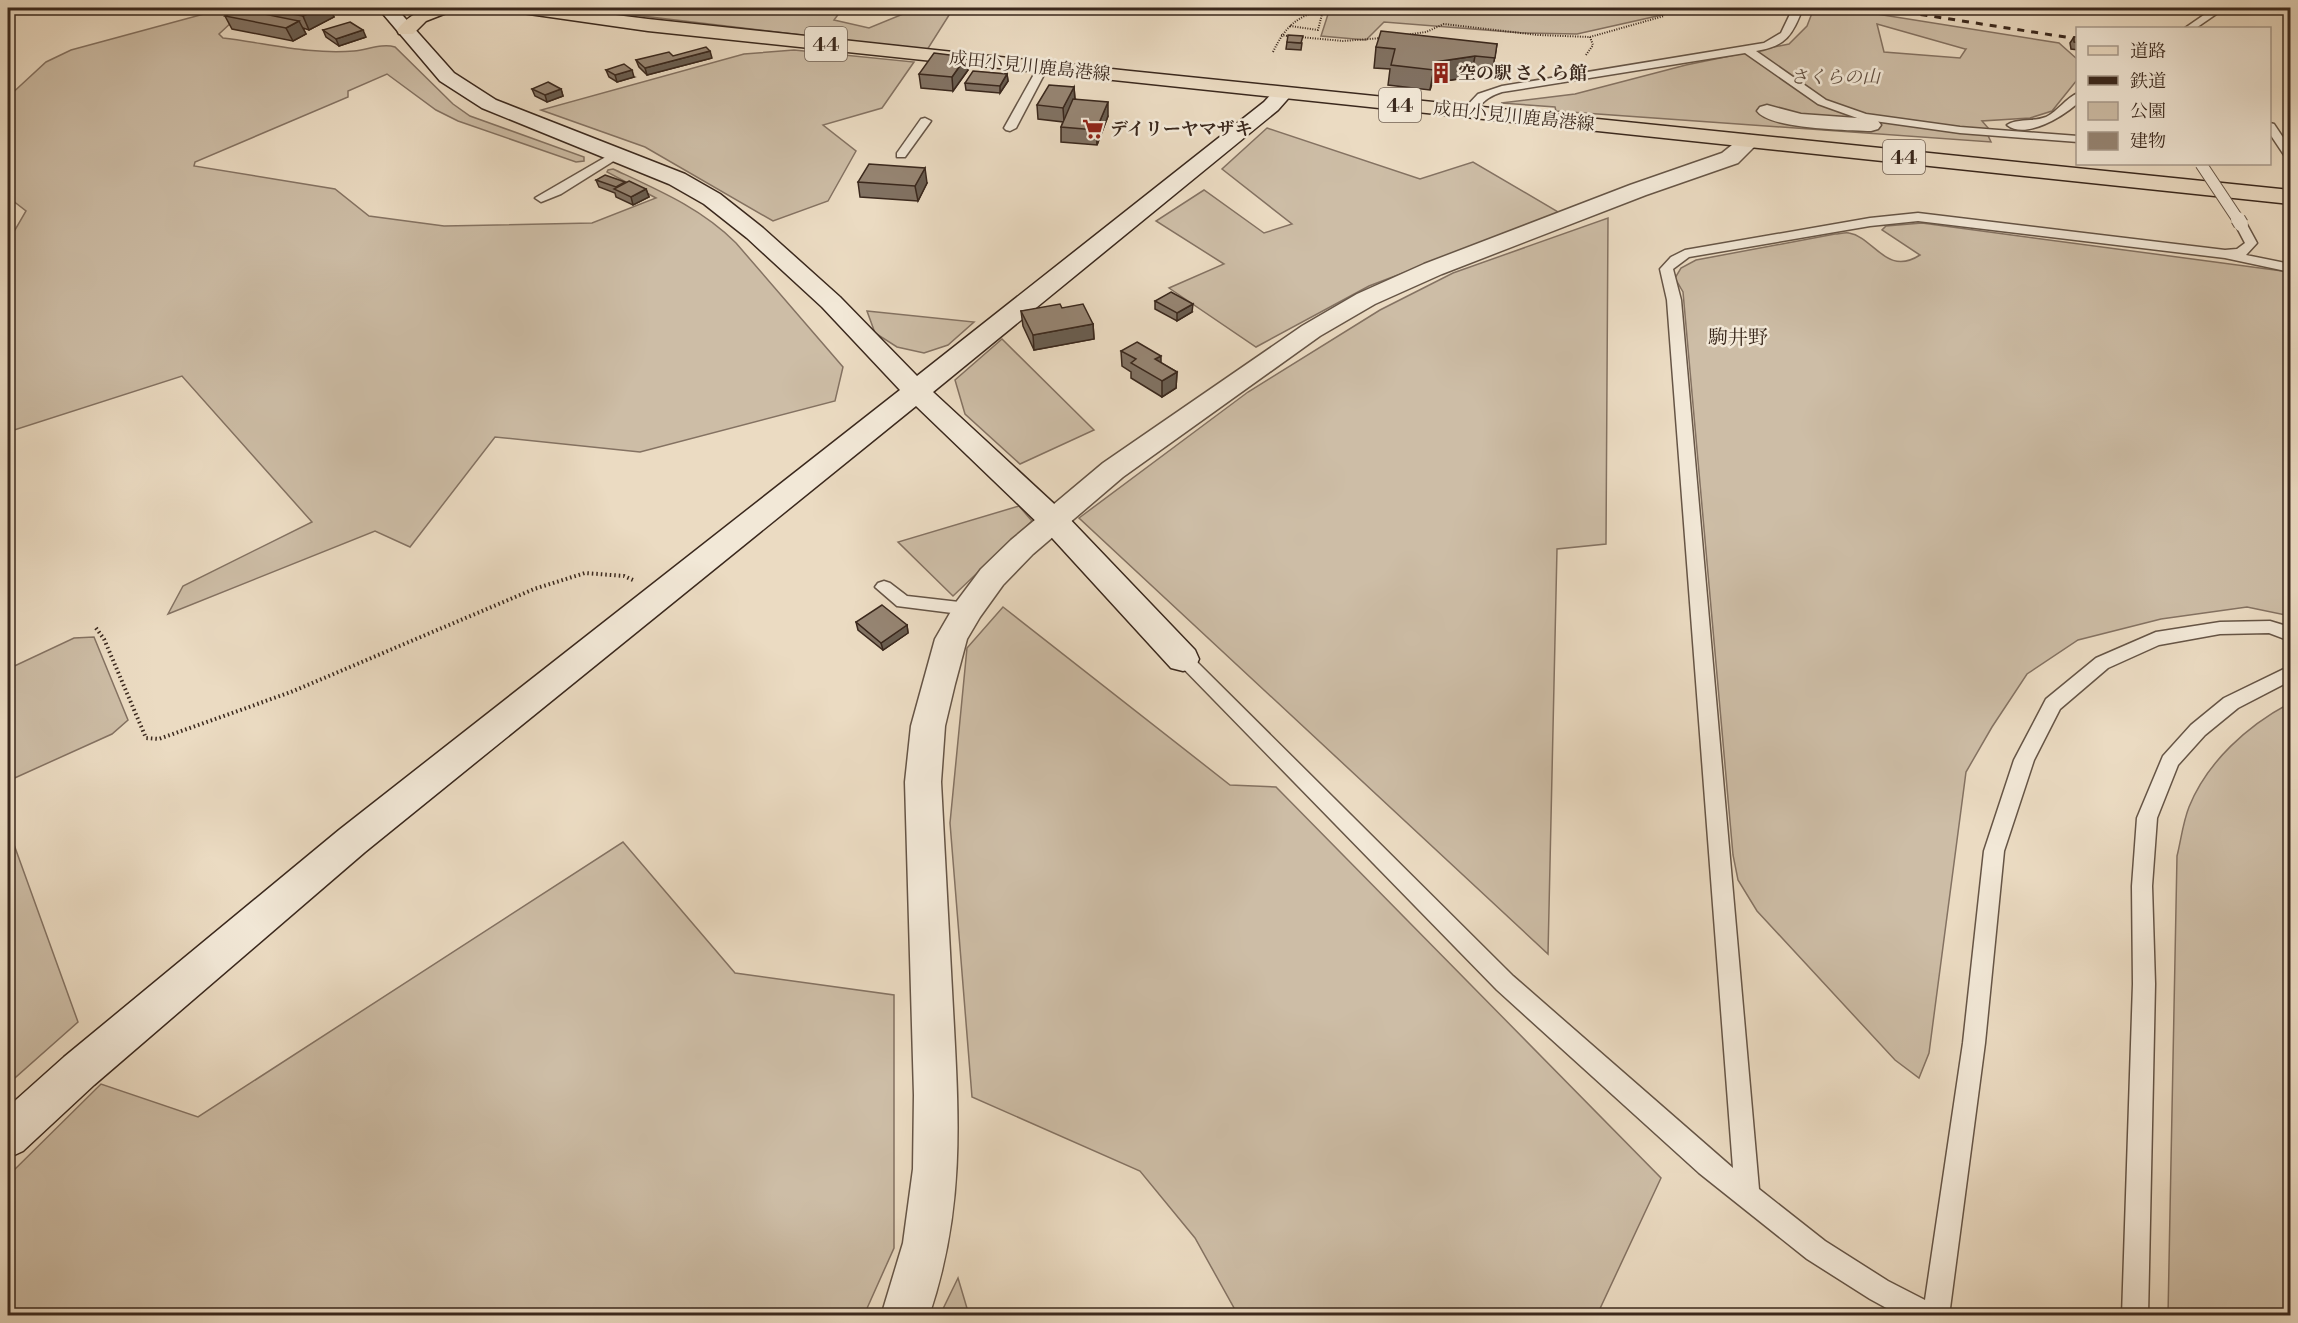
<svg xmlns="http://www.w3.org/2000/svg" width="2298" height="1323" font-family="'Libre Bodoni','Noto Serif JP',serif">
<style>
.green{fill:#cdbda6;stroke:#847262;stroke-width:1.5;fill-rule:evenodd}
.lines{fill:none;stroke-linecap:round;stroke-linejoin:round}
.lane-casing{stroke:#665546;stroke-width:3}
.street-casing{stroke:#665546;stroke-width:3}
.secondary-casing{stroke:#3a281d;stroke-width:3}
.primary-casing{stroke:#3a281d;stroke-width:3}
.path-far1{stroke:#3a281d;stroke-width:2;stroke-dasharray:1 1.5;stroke-linecap:butt}
.path{stroke:#3a281d;stroke-width:4;stroke-dasharray:1.5 3;stroke-linecap:butt}
.lane{fill:#f2e8d7;fill-rule:evenodd}
.street{fill:#f2e8d7;fill-rule:evenodd}
.secondary{fill:#f2e8d7;fill-rule:evenodd}
.primary{fill:#ebdbc2;fill-rule:evenodd}
.rail{stroke:#3a281d;stroke-width:3;stroke-dasharray:7 7;stroke-linecap:butt}
.lane-bridge-far1-casing{stroke:#665546;stroke-width:13;stroke-linecap:butt}
.lane-bridge-casing{stroke:#665546;stroke-width:16;stroke-linecap:butt}
.lane-bridge-far1{stroke:#f2e8d7;stroke-width:11}
.lane-bridge{stroke:#f2e8d7;stroke-width:14}
.wall{fill:#817263;stroke:#3a281d;stroke-width:1.5}
.shaded-wall{fill:#695d50;stroke:#3a281d;stroke-width:1.5}
.building{fill:#968573;stroke:#3a281d;stroke-width:1.5}
.labels{text-anchor:middle;stroke-width:5;stroke-linejoin:round;paint-order:stroke}
.far-street-label{font-size:18px;fill:#3a281d;stroke:#f2e8d7}
.far-poi-label{font-size:18px;font-weight:bold;fill:#3a281d;stroke:#f2e8d7;text-anchor:start}
.far-park-label{font-size:18px;font-style:italic;fill:#5f4d3f;stroke:#f2e8d7}
.shield{fill:#f2e8d7;stroke:#716255;stroke-width:1.5}
.shield-label{font-size:20px;font-weight:bold;fill:#3a281d}
.far-quarter-label{font-size:20px;fill:#3a281d;stroke:#f2e8d7}
</style>
<rect width="100%" height="100%" fill="#ebdbc2"/>
<filter id="stains"><feTurbulence type="fractalNoise" baseFrequency=".00333" numOctaves="4"/><feColorMatrix values="0 0 0 0 .2 0 0 0 0 .09 0 0 0 0 .02 0 0 0 .5 -.17"/></filter>
<radialGradient id="worn" r=".72"><stop offset=".6" stop-color="#630" stop-opacity="0"/><stop offset="1" stop-color="#630" stop-opacity=".3"/></radialGradient>
<!-- green -->
<g class="green">
<path d="M226,8H247L219,34L223,38C266,43 311,55 354,51C367,50 382,43 395,47L453,104L470,116L584,157V161L576,162L458,121L436,110L387,74L348,91V97L195,162L194,166L335,189L369,216L444,226L592,223L656,198L607,172L608,170L613,169C658,190 701,208 736,243L843,367L835,401L640,452L495,437L410,547L375,531L168,614L183,586L312,522L182,376L8,432V234L15,230L26,211L8,197V97L46,62L71,50Z"/>
<path d="M575,8H715L724,13L759,12L764,8H843L834,20L869,28L903,14L951,12L927,50Z"/>
<path d="M1330,8H1676L1675,12L1577,34L1523,33L1384,22L1366,40L1321,36Z"/>
<path d="M1814,8H1839L2059,43L2077,59V80L2052,111L2030,118L1982,121L1989,129H1985L1991,142L1556,111L1555,107L1501,103L1575,94L1686,65L1789,44L1807,26ZM1877,24L1965,49H1966L1960,58L1884,52Z"/>
<path d="M794,50L914,62L882,108L823,125L856,151L828,201L773,221L645,147L541,110L744,54Z"/>
<path d="M1267,128L1420,179L1473,162L1560,213L1369,286L1256,347L1169,288L1224,264L1156,221L1204,190L1264,233L1292,224L1222,169Z"/>
<path d="M1608,218L1606,544L1557,549L1548,954L1079,518L1248,392L1380,310L1453,273Z"/>
<path d="M1922,223L2290,272V616L2247,607L2161,619L2078,640L2027,674L1992,727L1966,772L1929,1053L1919,1078L1895,1060L1757,911L1738,880L1733,855L1683,292L1675,278L1681,268L1696,260L1835,234C1839,234 1845,232 1849,233C1874,237 1886,277 1920,255L1882,230L1886,226Z"/>
<path d="M867,311L974,322L948,345L924,353L897,347L875,333Z"/>
<path d="M1002,339L1094,430L1020,464L965,414L955,380Z"/>
<path d="M1019,506L1032,521L953,596L898,542Z"/>
<path d="M1003,607L1230,785L1276,787L1661,1178L1597,1315H1238L1195,1238L1140,1171L972,1097L950,823L967,648Z"/>
<path d="M94,637L128,720L112,734L8,781V669L74,638Z"/>
<path d="M2290,703V1315H2168L2177,856C2181,840 2183,822 2189,807C2207,762 2248,725 2290,703Z"/>
<path d="M8,828L78,1022L8,1084Z"/>
<path d="M623,842L735,973L894,995V1248L864,1315H8V1176L101,1084L198,1117Z"/>
<path d="M958,1278L969,1315H940Z"/>
</g>
<g class="lines">
<defs>
<g id="lane">
<path d="M1793,8H1803C1792,35 1787,46 1756,51L1826,100L1866,114L1960,127L2078,136V142L1960,133L1860,119L1818,104L1745,53L1502,92C1482,98 1480,109 1467,115L1461,112L1478,94L1502,86L1764,43L1781,33Z"/>
<path d="M2214,8H2225L2196,28H2185Z"/>
<path d="M1043,64L1048,67L1016,128L1010,131L1006,130L1004,128L1038,67Z"/>
<path d="M2078,93V103C2063,116 2026,140 2007,125C2017,118 2034,122 2046,117C2058,111 2066,98 2078,93Z"/>
<path d="M925,118L931,121L905,157H897V153L921,119Z"/>
<path d="M2270,123L2274,124L2290,148V159L2286,158L2270,134Z"/>
<path d="M616,151L620,153V157L561,194L541,202L535,198Z"/>
<path d="M1918,213L2225,250L2237,249L2245,243L2235,224L2241,220L2245,221L2257,243L2246,255L2290,264V272L2225,258L1918,221L1870,226L1689,257L1673,269L1681,300L1759,1189L1825,1241L1888,1281L1925,1300L1963,1043L1984,851L2014,760L2046,699L2096,658L2156,632L2220,622L2270,621L2290,627V641L2269,633L2220,634L2159,645L2108,668L2060,709L2034,760L2004,851L1985,1043L1949,1316H1901L1870,1299L1807,1259L1699,1173L1497,990L1174,659L1177,654L1183,652L1189,654L1513,976L1733,1168L1667,300L1660,269L1671,257L1685,250L1870,218Z"/>
<path d="M884,581L890,583L907,596L968,603L974,605L977,609L974,613L968,615L897,606L875,587L878,583Z"/>
<path d="M2290,666V681L2238,708L2205,735L2178,765L2157,818L2152,886L2155,984L2148,1316H2122L2133,984L2132,886L2137,818L2163,756L2191,725L2224,698Z"/>
</g>
<g id="street">
<path d="M1767,105L1801,114L1871,119L1878,121L1881,125L1878,129L1871,131C1848,130 1769,129 1757,111L1760,107Z"/>
<path d="M1749,135L1756,137L1760,141L1738,163L1646,195L1442,274L1375,304L1320,336L1123,477L1033,554L1003,585L980,617L967,639L955,684L945,726L941,782C945,858 949,934 953,1009C959,1119 965,1209 929,1316H881L903,1243L913,1169L914,1095L905,782L911,726L935,639L957,601L981,569L1011,540L1103,463L1302,326L1357,294L1424,264L1630,185L1722,153L1742,137Z"/>
</g>
<path id="secondary" d="M378,8H396L454,73L496,100L685,174L720,194L763,228L840,297L917,376L1264,102L1276,89H1290L1293,93L1278,110L933,392L1064,513L1195,650L1199,659L1195,668L1183,671L1171,668L1042,527L916,406L365,852L94,1085L23,1151L8,1158V1107L64,1057L339,830L900,390L822,307L747,238L704,204L669,184L482,108L440,81Z"/>
<g id="primary">
<path d="M428,8H452L449,12L426,21L413,34H399L397,30C405,19 415,13 428,8Z"/>
<path d="M513,8H559L648,19L1130,71L2290,190V204L648,31L522,13L516,12Z"/>
</g>
</defs>
<!-- lane casing -->
<use href="#lane" class="lane-casing"/>
<!-- street casing -->
<use href="#street" class="street-casing"/>
<!-- secondary casing -->
<use href="#secondary" class="secondary-casing"/>
<!-- primary casing -->
<use href="#primary" class="primary-casing"/>
<!-- path-far1 -->
<g class="path-far1">
<path d="M1140,8L1179,13L1187,8"/>
<path d="M1167,8L1181,11"/>
<path d="M1290,26L1318,30L1323,10"/>
<path d="M1281,35L1293,37"/>
<path d="M1405,35L1426,32L1444,24L1538,35L1590,37L1664,16"/>
<path d="M1300,37L1343,41L1382,38"/>
<path d="M1273,52C1286,25 1296,18 1324,8"/>
<path d="M1586,55L1593,45L1590,37"/>
</g>
<!-- path -->
<path class="path" d="M96,628L104,639L146,738L159,739L291,692L534,589L585,573L624,576L633,580"/>
<!-- lane -->
<use href="#lane" class="lane"/>
<!-- street -->
<use href="#street" class="street"/>
<!-- secondary -->
<use href="#secondary" class="secondary"/>
<!-- primary -->
<use href="#primary" class="primary"/>
<!-- rail -->
<path class="rail" d="M1879,8L2078,39"/>
<defs>
<path id="lane-bridge-far1" d="M2201,164L2239,221"/>
<path id="lane-bridge" d="M2238,219L2241,224"/>
</defs>
<!-- lane-bridge-far1 casing -->
<use href="#lane-bridge-far1" class="lane-bridge-far1-casing"/>
<!-- lane-bridge casing -->
<use href="#lane-bridge" class="lane-bridge-casing"/>
<!-- lane-bridge-far1 -->
<use href="#lane-bridge-far1" class="lane-bridge-far1"/>
<!-- lane-bridge -->
<use href="#lane-bridge" class="lane-bridge"/>
</g>
<!-- wall -->
<g class="wall">
<path d="M244,8H330L334,17L309,30L303,28L306,34L293,41L232,29L225,16L246,11Z"/>
<path d="M323,30L366,37L339,46L326,37Z"/>
<path d="M2074,37H2078V50L2071,49L2070,43Z"/>
<path d="M1287,42L1302,43L1301,50L1286,49Z"/>
<path d="M1497,44L1491,79L1471,77L1432,83L1430,90L1388,85L1390,69L1374,68L1376,47Z"/>
<path d="M966,57L968,70L953,91L921,88L919,74Z"/>
<path d="M712,58L647,75L639,67L636,60Z"/>
<path d="M606,70L634,77L617,82L609,77Z"/>
<path d="M1007,74L1008,81L1000,93L966,90L965,83Z"/>
<path d="M1074,87L1075,99L1108,116L1097,145L1061,142V127L1063,122L1038,119L1037,105Z"/>
<path d="M532,89H561L563,96L547,102L535,96Z"/>
<path d="M596,180L626,183L646,189L649,197L633,205L616,197L615,193L599,187Z"/>
<path d="M858,182L927,183L918,201L860,197Z"/>
<path d="M1155,301L1192,312L1177,321L1155,309Z"/>
<path d="M1062,308L1093,324L1094,339L1034,350L1023,326L1021,311Z"/>
<path d="M1121,351L1161,363L1177,372L1176,388L1162,397L1131,378V372L1122,366Z"/>
<path d="M856,622L907,625L908,633L883,650L858,630Z"/>
</g>
<!-- shaded-wall -->
<g class="shaded-wall">
<path d="M320,8H330L334,17L309,30L303,16Z"/>
<path d="M1012,8H1039V10L1012,13Z"/>
<path d="M299,21L306,34L293,41L286,28Z"/>
<path d="M363,30L366,37L339,46L336,39Z"/>
<path d="M710,51L712,58L647,75L645,68Z"/>
<path d="M1475,56L1471,77L1432,83L1430,90L1435,62Z"/>
<path d="M966,57L968,70L953,91L952,77Z"/>
<path d="M632,70L634,77L617,82L615,75Z"/>
<path d="M1007,74L1008,81L1000,93V86Z"/>
<path d="M1074,87L1075,101L1064,122L1063,108Z"/>
<path d="M561,89L563,96L547,102L545,95Z"/>
<path d="M1108,102V116L1097,145L1096,130Z"/>
<path d="M925,168L927,183L918,201L915,186Z"/>
<path d="M646,189L649,197L633,205L631,197Z"/>
<path d="M1193,304L1192,312L1177,321V313Z"/>
<path d="M1093,324L1094,339L1034,350L1033,335Z"/>
<path d="M1161,356V371L1155,359Z"/>
<path d="M1177,372L1176,388L1162,397V381Z"/>
<path d="M907,625L908,633L883,650L881,643Z"/>
</g>
<!-- building -->
<g class="building">
<path d="M258,8H320L303,16Z"/>
<path d="M239,9L299,21L286,28L225,16Z"/>
<path d="M350,22L363,30L336,39L323,30Z"/>
<path d="M1381,31L1497,44L1495,58L1475,56L1435,62L1434,70L1391,65L1395,49L1376,47Z"/>
<path d="M1288,35L1303,36L1301,43L1287,42Z"/>
<path d="M2074,37H2078V43L2074,42Z"/>
<path d="M706,47L710,51L645,68L636,60L669,52L673,56Z"/>
<path d="M934,53L966,57L952,77L919,74Z"/>
<path d="M624,64L632,70L615,75L606,70Z"/>
<path d="M973,71L1007,74L1000,86L965,83Z"/>
<path d="M548,82L561,89L545,95L532,89Z"/>
<path d="M1049,85L1074,87L1063,108L1037,105Z"/>
<path d="M1073,99L1108,102L1096,130L1061,127Z"/>
<path d="M869,164L925,168L915,186L858,182Z"/>
<path d="M605,175L625,182L616,187L596,180Z"/>
<path d="M629,181L646,189L631,197L614,189Z"/>
<path d="M1171,292L1193,304L1177,313L1155,301Z"/>
<path d="M1060,304L1062,308L1083,304L1093,324L1033,335L1021,311Z"/>
<path d="M1137,342L1161,356L1155,359L1177,372L1162,381L1131,363L1136,359L1121,351Z"/>
<path d="M882,605L907,625L881,643L856,622Z"/>
</g>
<!-- icons -->
<defs>
<symbol id="building-bare" viewBox="-9 -9 18 18"><path d="M-4-6H4V6H1V3H-1V6H-4ZM-2.5-4.3h1.7v1.8h-1.7ZM.8-4.3h1.7v1.8H.8ZM-2.5-1h1.7V.8h-1.7ZM.8-1h1.7V.8H.8Z" fill="#8f2418" stroke="#f2e8d7" stroke-width="2.5" paint-order="stroke"/></symbol>
<symbol id="supermarket-bare" viewBox="-9 -9 18 18"><path d="M-6-5.5h2.5l.6 2H6L4.5 2H-2.5L-4.4-4H-6ZM-1.5 3.2a1.3 1.3 0 1 0 .1 0ZM3 3.2a1.3 1.3 0 1 0 .1 0Z" fill="#8f2418" stroke="#f2e8d7" stroke-width="2.5" paint-order="stroke"/></symbol>
</defs>
<g fill-rule="evenodd">
<use href="#building-bare" x="1426" y="58" width="30" height="30"/>
<use href="#supermarket-bare" x="1078" y="114" width="30" height="30"/>
</g>
<g class="labels">
<!-- far-street labels -->
<g class="far-street-label">
<text transform="translate(1030 66) rotate(6)" y="6">成田小見川鹿島港線</text>
<text transform="translate(1514 116) rotate(6)" y="6">成田小見川鹿島港線</text>
</g>
<!-- far-poi labels -->
<g class="far-poi-label">
<text x="1458" y="79">空の駅 さくら館</text>
<text x="1110" y="135">デイリーヤマザキ</text>
</g>
<!-- far-park labels -->
<g class="far-park-label">
<text x="1835" y="83">さくらの山</text>
</g>
<!-- shield labels -->
<g class="shield">
<rect x="805" y="27" width="42" height="34" rx="4.5"/>
<rect x="1379" y="88" width="42" height="34" rx="4.5"/>
<rect x="1883" y="140" width="42" height="34" rx="4.5"/>
</g>
<g class="shield-label">
<text x="826" y="51">44</text>
<text x="1400" y="112">44</text>
<text x="1904" y="164">44</text>
</g>
<!-- far-quarter labels -->
<g class="far-quarter-label">
<text x="1738" y="344">駒井野</text>
</g>
</g>
<!-- margin -->
<rect width="2298" height="1323" fill="none" stroke="#ebdbc2" stroke-width="30"/>
<rect x="9" y="9" width="2280" height="1305" fill="none" stroke="#3a281d" stroke-width="3"/>
<rect x="15" y="15" width="2268" height="1293" fill="none" stroke="#3a281d" stroke-width="1.5"/>
<!-- legend -->
<rect x="2076" y="27" width="195" height="138" fill="#f2e8d7" stroke="#a89b8d" stroke-width="1.5"/>
<rect x="2088" y="46" width="30" height="9" fill="#ebdbc2" stroke="#a89b8d" stroke-width="1.5"/>
<text x="2130" y="57" font-size="18" fill="#3a281d">道路</text>
<rect x="2088" y="76" width="30" height="9" fill="#3a281d" stroke="#a89b8d" stroke-width="1.5"/>
<text x="2130" y="87" font-size="18" fill="#3a281d">鉄道</text>
<rect x="2088" y="102" width="30" height="18" fill="#cdbda6" stroke="#a89b8d" stroke-width="1.5"/>
<text x="2130" y="117" font-size="18" fill="#3a281d">公園</text>
<rect x="2088" y="132" width="30" height="18" fill="#968573" stroke="#a89b8d" stroke-width="1.5"/>
<text x="2130" y="147" font-size="18" fill="#3a281d">建物</text>
<rect width="100%" height="100%" filter="url(#stains)"/>
<rect width="100%" height="100%" fill="url(#worn)"/>
</svg>
